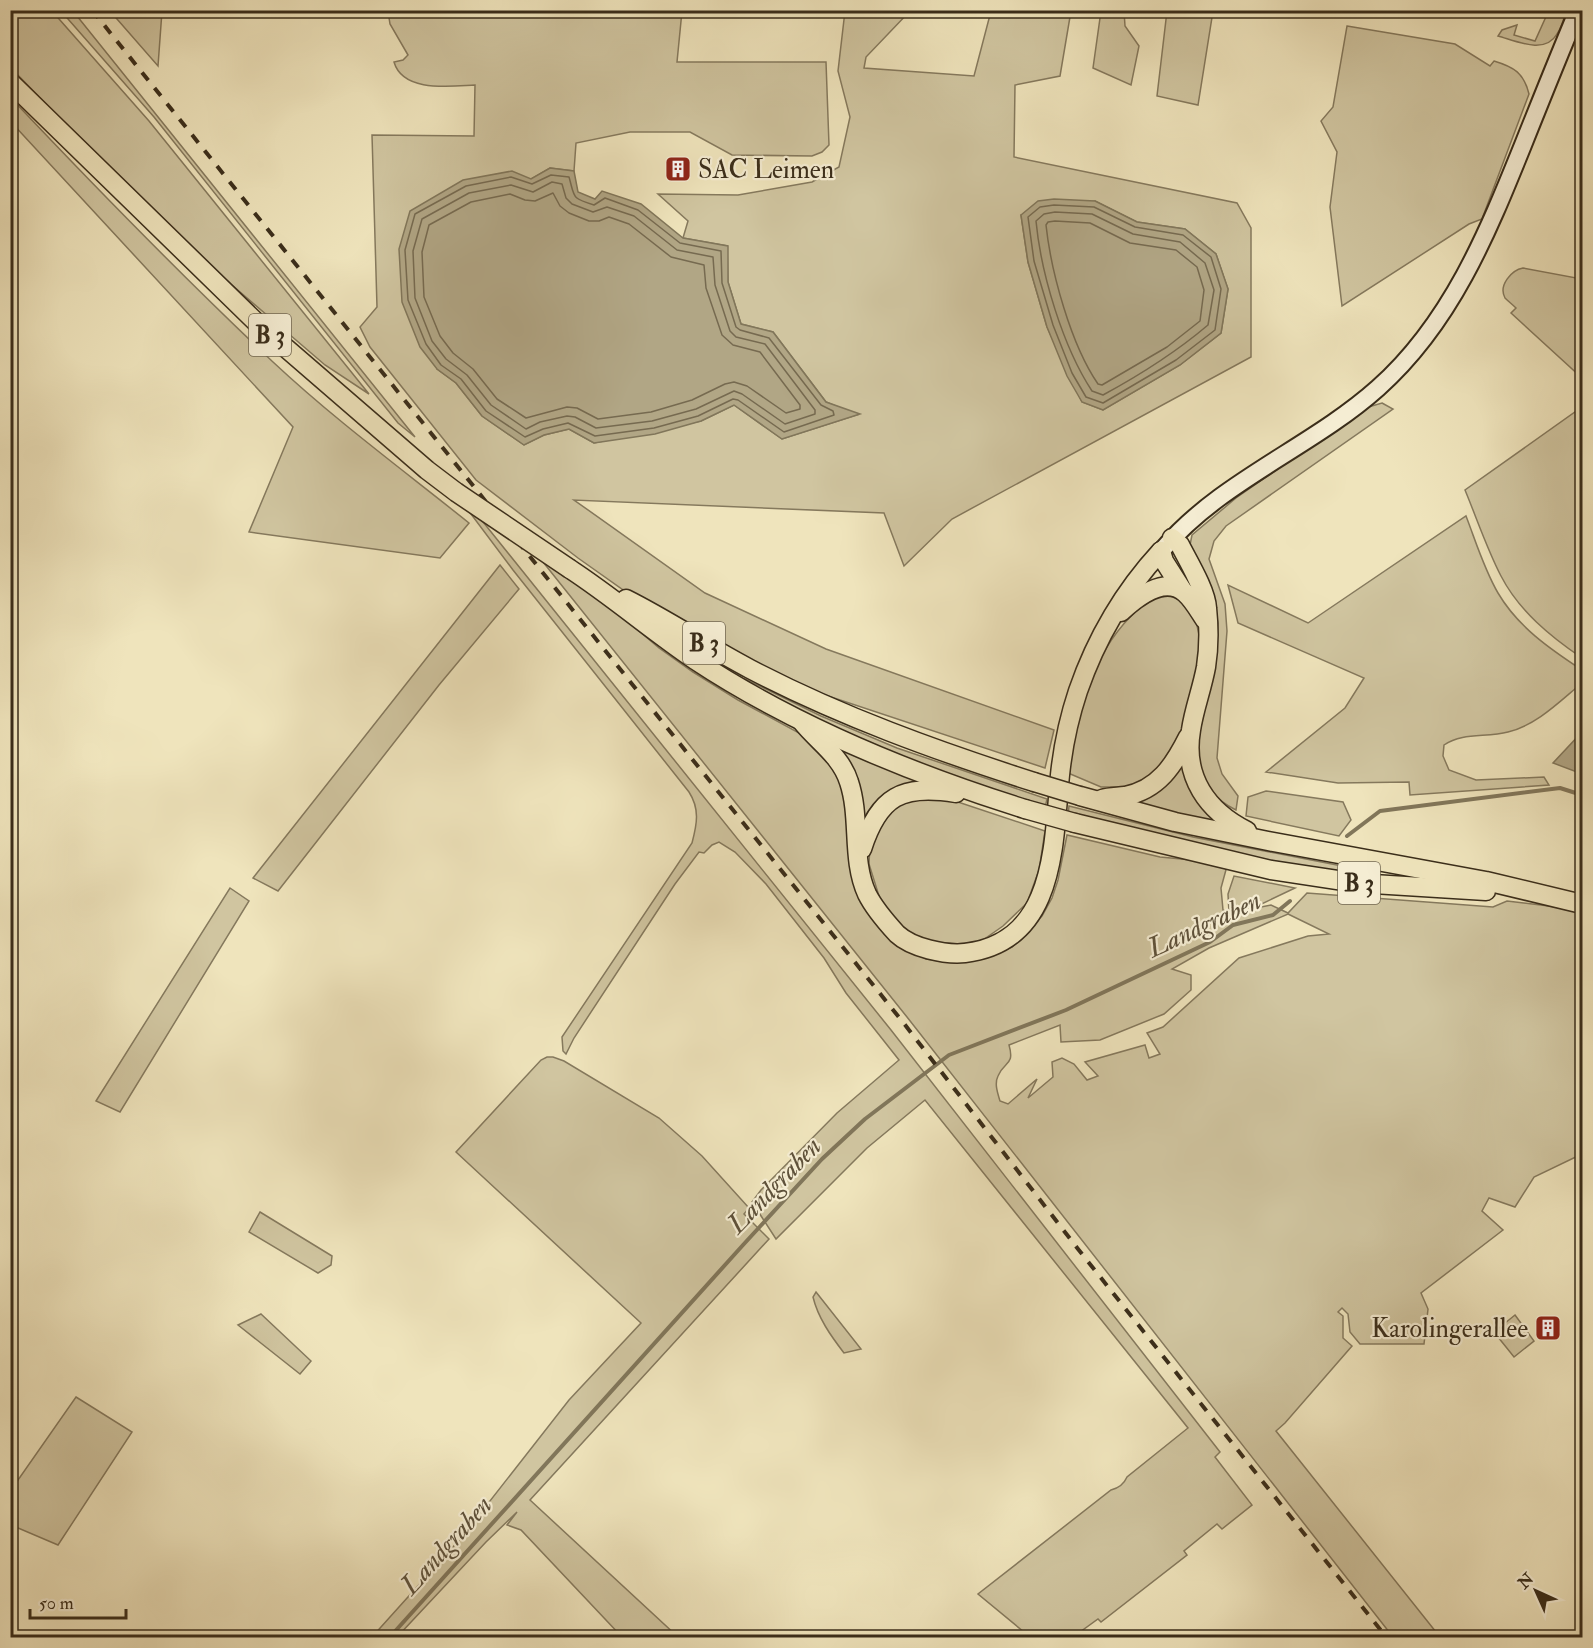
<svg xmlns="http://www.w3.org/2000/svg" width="1593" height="1648" font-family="'IM FELL Double Pica',serif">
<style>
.green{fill:#d0c5a0;stroke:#85795d;stroke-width:1.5;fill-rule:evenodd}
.water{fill:#b1a685;stroke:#81765a;stroke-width:1.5}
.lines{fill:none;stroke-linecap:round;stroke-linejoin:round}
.shore{stroke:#766a50;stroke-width:1.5}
.stream{stroke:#81765a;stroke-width:4}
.secondary-casing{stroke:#3a2d1a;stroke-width:20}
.primary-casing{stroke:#3a2d1a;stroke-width:21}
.secondary{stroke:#f5edd3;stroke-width:16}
.primary{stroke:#efe4bc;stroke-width:18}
.rail{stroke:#3a2d1a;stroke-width:4;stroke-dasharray:10 10;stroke-linecap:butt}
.primary-bridge-casing{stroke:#3a2d1a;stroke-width:21;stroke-linecap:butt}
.primary-bridge{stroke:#efe4bc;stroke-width:18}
.labels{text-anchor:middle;stroke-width:4.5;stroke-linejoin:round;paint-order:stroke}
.shield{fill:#f5edd3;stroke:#726752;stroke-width:1.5}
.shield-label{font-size:24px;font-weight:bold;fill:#3a2d1a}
.poi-label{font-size:26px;fill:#3a2d1a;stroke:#f5edd3;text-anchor:start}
.water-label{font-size:27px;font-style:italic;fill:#5e513a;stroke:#f5edd3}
</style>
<rect width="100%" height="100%" fill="#efe4bc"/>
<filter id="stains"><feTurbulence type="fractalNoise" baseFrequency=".00333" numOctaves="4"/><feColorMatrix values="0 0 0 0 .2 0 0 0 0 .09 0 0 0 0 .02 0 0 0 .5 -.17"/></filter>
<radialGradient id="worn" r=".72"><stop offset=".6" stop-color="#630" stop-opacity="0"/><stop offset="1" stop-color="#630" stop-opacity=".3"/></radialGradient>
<!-- green -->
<g class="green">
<path d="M1549,10L1566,11C1564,18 1562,27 1557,34C1545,55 1516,41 1498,36L1502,30L1517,25L1514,35L1535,41Z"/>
<path d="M11,11H52L149,121L369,394L325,365L177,238L11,68Z"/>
<path d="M61,11H73L415,437L398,423L154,117Z"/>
<path d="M110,11H162L158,66Z"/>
<path d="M388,11H682L677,62H826L829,145L822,152L812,156L732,155L690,132H630L576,143L574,171L550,168L531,179L437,369L456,383L482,416L524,445L544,435L569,429L594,443L701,421L734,405L782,439L857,415L826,402L773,332L741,324L728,282L727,246L683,238L688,221L658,194L738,195L812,182L839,167L850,117L838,71L845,11H910L866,57L864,68L974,76L991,11H1071L1060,76L1015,85L1014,157L1237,203L1251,228V357L952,519L904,566L884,513L574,500L705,593L826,649L1054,730L1045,768L822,694L753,662L629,594L578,558L476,480L370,347L360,327L377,307L372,135L474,136L475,85C451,86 403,93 394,62L403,60L408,55L390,24ZM1095,201L1137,222L1185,229L1216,254L1228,289L1221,333L1180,365L1103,410L1082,402L1047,327L1028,262L1021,215Z"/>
<path d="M1101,11H1124L1125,26L1139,46L1131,85L1093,68Z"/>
<path d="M1167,11H1213L1198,105L1157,96Z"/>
<path d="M1347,26L1455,44L1490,66L1494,61C1514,67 1524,73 1529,94L1482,219L1469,224L1342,306L1330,207L1337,152L1321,121L1333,107Z"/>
<path d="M11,98C96,188 183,277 273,362C335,420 403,470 469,523L440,558L249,532L293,427L11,122Z"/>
<path d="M1523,268L1582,279V378L1511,313L1516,308C1513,305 1508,301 1505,298C1498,285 1512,270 1523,268Z"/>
<path d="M1382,403L1393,409L1226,526L1214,541L1209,559L1225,604L1227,631L1217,758L1222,774L1238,796L1236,810C1207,796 1196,772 1198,740L1217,651L1218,623L1212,598L1189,550L1192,535L1236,498L1365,408Z"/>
<path d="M1582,407V658C1551,637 1519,611 1501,576C1487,549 1477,519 1465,490Z"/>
<path d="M453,490L463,497L891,1030L1220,1452L1215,1457L1252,1505L1222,1529L1217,1524L1184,1551L1187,1555L1101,1622L1098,1619L1073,1637H1030L978,1594L1111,1490C1119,1488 1124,1484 1127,1477L1188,1428L925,1100L867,1148L776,1239L752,1202L761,1190L837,1113L899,1060L846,993L824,958L766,884L735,852L719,842L712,845L704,853L699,852L675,884L574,1038L566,1054L563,1051L562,1037L692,843C697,824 700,809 689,792L513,570Z"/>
<path d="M1466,516C1476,542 1484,569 1498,593C1518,627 1550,649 1582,670V683C1560,701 1537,725 1508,732C1486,738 1463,732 1444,745L1443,756L1449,770L1476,780L1544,777L1549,785L1410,795L1409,782L1338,783L1266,772L1345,708L1364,678L1238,623L1228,585L1308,623Z"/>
<path d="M543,562L612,608L659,648L693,672L738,700L801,734L835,766L848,802L849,857L893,942L926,959L955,963L983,959L1012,947L1042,916L1052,898L1058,880L1067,835L1160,857L1203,861L1227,866L1221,888L1223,910L1229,913L1228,894L1234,876L1295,888L1251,909L1271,905L1288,913L1307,893L1493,907L1507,901L1582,910V1154L1534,1177L1515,1207L1489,1198L1482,1211L1503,1230L1421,1293L1428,1309L1424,1344H1360L1350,1332L1348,1314L1342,1308L1338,1312L1343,1316V1338L1352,1346L1285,1423L1276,1431L1440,1637H1393L907,1017ZM1288,914L1329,934L1308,936L1239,958L1163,1027L1147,1033L1160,1054L1149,1058L1145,1045L1085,1062L1098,1076L1087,1080L1074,1064L1062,1058L1052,1062L1053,1077L1028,1098L1037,1079L1008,1104L1000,1101C998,1094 994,1084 998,1076C1004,1061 1015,1066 1009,1045L1060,1025L1061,1042L1100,1040L1164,1014L1191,990V975L1172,969L1209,948Z"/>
<path d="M500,565L519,589L439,685L278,891L253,878Z"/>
<path d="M1155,595H1176L1195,617L1201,643L1197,677L1185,725L1172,755L1142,783L1123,787H1101L1068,773C1077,715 1089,659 1131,616C1139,607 1145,600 1155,595Z"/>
<path d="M745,679L821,716L897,748L1047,799L1045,808L893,757L743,683Z"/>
<path d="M826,739L925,783L864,830Z"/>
<path d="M1185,760L1222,823L1121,802Z"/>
<path d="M1266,791L1343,802L1351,820L1339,836L1246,816L1248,797Z"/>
<path d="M915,796L946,798L1045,831L1039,870L1027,903L1003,926L980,942L955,944L929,942L903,930L883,909L869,864L870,844L879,821L898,803Z"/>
<path d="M1069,806L1193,837L1378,873L1377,878L1292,867L1068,815Z"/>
<path d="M230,888L249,901L120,1112L96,1101Z"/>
<path d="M547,1057H553L564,1061L659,1118L702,1156L749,1208L744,1214L769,1239L530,1500L678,1637H622L521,1530L507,1525L517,1512L486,1542L397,1637H372L461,1538L569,1400L641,1323L456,1152L541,1060Z"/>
<path d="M260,1212L332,1256L331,1265L318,1273L249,1232Z"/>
<path d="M816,1292L861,1349L844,1353C831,1336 818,1318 813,1297Z"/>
<path d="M261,1314L311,1361L300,1374L238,1325Z"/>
<path d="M1515,1315L1534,1341L1514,1357L1494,1332Z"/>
<path d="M76,1397L132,1432L58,1545L11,1525V1490Z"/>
</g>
<!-- water -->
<g class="water">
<path d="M550,168L574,171L578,192L595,199L602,191L641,204L683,238L728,246V282L741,324L773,332L826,402L860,414L782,439L734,405L701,421L655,434L594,443L569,429L544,435L524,445L482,416L456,383L437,369L420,347L402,302L399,249L410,211L463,180L512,171L531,179Z"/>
<path d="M1054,199L1095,201L1137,222L1185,229L1216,254L1228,289L1221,333L1180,365L1103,410L1082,402L1067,376L1047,327L1028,262L1021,215L1038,201Z"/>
<path d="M1582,732V774L1553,763Z"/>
</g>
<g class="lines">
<!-- shore -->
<g class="shore">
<path d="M551,175L569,177C575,198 571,198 594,205L605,198L638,210L680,243L721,251L722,283L736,327L740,330L769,338L821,405L833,411L834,415L784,432L738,400L733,399L698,416L654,428L595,436L568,423L543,429L525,437L486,411L461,379L441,365L426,344L408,300L405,250L415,214L466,186L511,177L532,184Z"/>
<path d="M552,182L562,184L566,198L572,204L593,212L607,207L634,216L677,250L713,257L715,285L730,331L736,337L765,344L815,410V414L785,424L742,394L734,391L696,409L652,421L596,428L575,417L567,416L540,422L526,429L491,405L467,375L446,359L432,341L415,298L413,251L422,219L469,193L511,185L533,192Z"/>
<path d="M553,193L560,206L569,213L589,221H599L609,217L629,224L671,257L704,265L706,288L722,335L733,345L760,352L800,405V409L786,413L747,386L734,382L725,384L692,400L651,412L598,419L577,408L567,407L526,418L497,399L473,369L453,353L440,336L424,297L422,252L429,225L471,202L510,194L525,200L535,201Z"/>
<path d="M1054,205L1094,207L1135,227L1183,235L1211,257L1221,289L1215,330L1176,360L1103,403L1086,397L1072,373L1053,325L1034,261L1028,217L1040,207Z"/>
<path d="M1055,212L1092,214L1133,234L1180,242L1205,263L1214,290L1208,325C1175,353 1140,375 1103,395L1092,391C1063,347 1041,274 1036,221L1044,214Z"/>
<path d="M1055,221L1090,223L1130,243L1176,250L1197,267L1204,290L1200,321L1167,347L1102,385L1098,384C1071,345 1051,272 1046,225L1048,222Z"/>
</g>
<!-- stream -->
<g class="stream">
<path d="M1347,836L1380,811L1560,788L1582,795"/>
<path d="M389,1638L743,1245L822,1159L865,1119L949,1055L1066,1010L1210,942L1233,925L1273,915L1290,901"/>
</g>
<defs>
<path id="secondary" d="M1164,548C1221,481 1312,447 1378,388C1451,323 1487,234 1523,145C1541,100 1559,55 1578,10"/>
<g id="primary">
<path d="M10,82L257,323L427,470L456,492"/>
<path d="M1172,538L1180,545C1188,561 1206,590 1207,608C1209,627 1209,648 1206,667C1202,689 1194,709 1191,730C1183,777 1207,811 1247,831"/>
<path d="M1161,551L1164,561L1183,591"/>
<path d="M570,569C613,597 652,631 695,660C795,726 910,773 1025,809"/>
<path d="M626,599C668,620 708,647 750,669C840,716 937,751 1034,782"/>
<path d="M1121,612C1136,598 1165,575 1185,593C1193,600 1199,611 1205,620"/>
<path d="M802,722C818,742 841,756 849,782C861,818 851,859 867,894C874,908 886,922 897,934C912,948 945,955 965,953C1057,942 1053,843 1060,775C1063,746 1069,718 1078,691C1096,639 1124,591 1161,551"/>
<path d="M1080,796L1175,822L1268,841L1486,881L1582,904"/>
<path d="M1102,799C1109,797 1117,797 1125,796C1158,790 1174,765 1188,737"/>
<path d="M1075,823L1271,870L1357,883L1486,891"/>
<path d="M862,849C879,796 902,784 956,793"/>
</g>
</defs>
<!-- secondary casing -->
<use href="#secondary" class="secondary-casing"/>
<!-- primary casing -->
<use href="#primary" class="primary-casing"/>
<!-- secondary -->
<use href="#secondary" class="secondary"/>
<!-- primary -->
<use href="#primary" class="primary"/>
<!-- rail -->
<path class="rail" d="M92,10L902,1021L1078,1249L1387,1638"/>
<defs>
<g id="primary-bridge">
<path d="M456,492L570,569"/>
<path d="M1034,782L1080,796"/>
<path d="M1025,809L1075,823"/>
</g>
</defs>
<!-- primary-bridge casing -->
<use href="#primary-bridge" class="primary-bridge-casing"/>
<!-- primary-bridge -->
<use href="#primary-bridge" class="primary-bridge"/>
</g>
<!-- icons -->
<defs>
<symbol id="building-square" viewBox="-11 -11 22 22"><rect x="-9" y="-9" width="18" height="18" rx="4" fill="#8f2418" stroke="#f5edd3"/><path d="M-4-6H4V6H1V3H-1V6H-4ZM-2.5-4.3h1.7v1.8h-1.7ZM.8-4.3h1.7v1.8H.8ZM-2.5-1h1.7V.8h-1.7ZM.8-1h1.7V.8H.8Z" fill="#fff"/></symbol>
</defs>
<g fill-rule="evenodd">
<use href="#building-square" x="663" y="154" width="30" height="30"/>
<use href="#building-square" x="1533" y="1313" width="30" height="30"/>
</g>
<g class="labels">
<!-- shield labels -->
<g class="shield">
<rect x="249" y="314" width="42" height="42" rx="4.5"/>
<rect x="683" y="622" width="42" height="42" rx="4.5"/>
<rect x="1338" y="862" width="42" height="42" rx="4.5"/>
</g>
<g class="shield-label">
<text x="270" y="343">B 3</text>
<text x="704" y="651">B 3</text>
<text x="1359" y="891">B 3</text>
</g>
<!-- poi labels -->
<g class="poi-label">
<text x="698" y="178">SAC Leimen</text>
<text x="1528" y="1337" text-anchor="end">Karolingerallee</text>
</g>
<!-- water labels -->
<g class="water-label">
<text transform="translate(1204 924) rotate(-25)" y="9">Landgraben</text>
<text transform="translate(774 1185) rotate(-46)" y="9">Landgraben</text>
<text transform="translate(446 1545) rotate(-48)" y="9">Landgraben</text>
</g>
</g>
<!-- margin -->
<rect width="1593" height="1648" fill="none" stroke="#efe4bc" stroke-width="36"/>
<rect x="12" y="12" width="1569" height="1624" fill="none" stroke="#3a2d1a" stroke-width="3"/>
<rect x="18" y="18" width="1557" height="1612" fill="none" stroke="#3a2d1a" stroke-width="1.5"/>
<!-- north arrow -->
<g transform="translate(1536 1591) rotate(315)" stroke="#f5edd3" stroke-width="4.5" paint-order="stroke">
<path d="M0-4.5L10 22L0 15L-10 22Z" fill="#3a2d1a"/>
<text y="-9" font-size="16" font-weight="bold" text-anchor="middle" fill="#3a2d1a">N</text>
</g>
<!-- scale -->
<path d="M30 1609v9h96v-9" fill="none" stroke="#3a2d1a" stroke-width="3"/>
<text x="39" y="1609" font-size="18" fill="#3a2d1a" stroke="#f5edd3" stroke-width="4.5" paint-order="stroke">50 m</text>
<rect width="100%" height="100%" filter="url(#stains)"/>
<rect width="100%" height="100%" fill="url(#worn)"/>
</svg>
